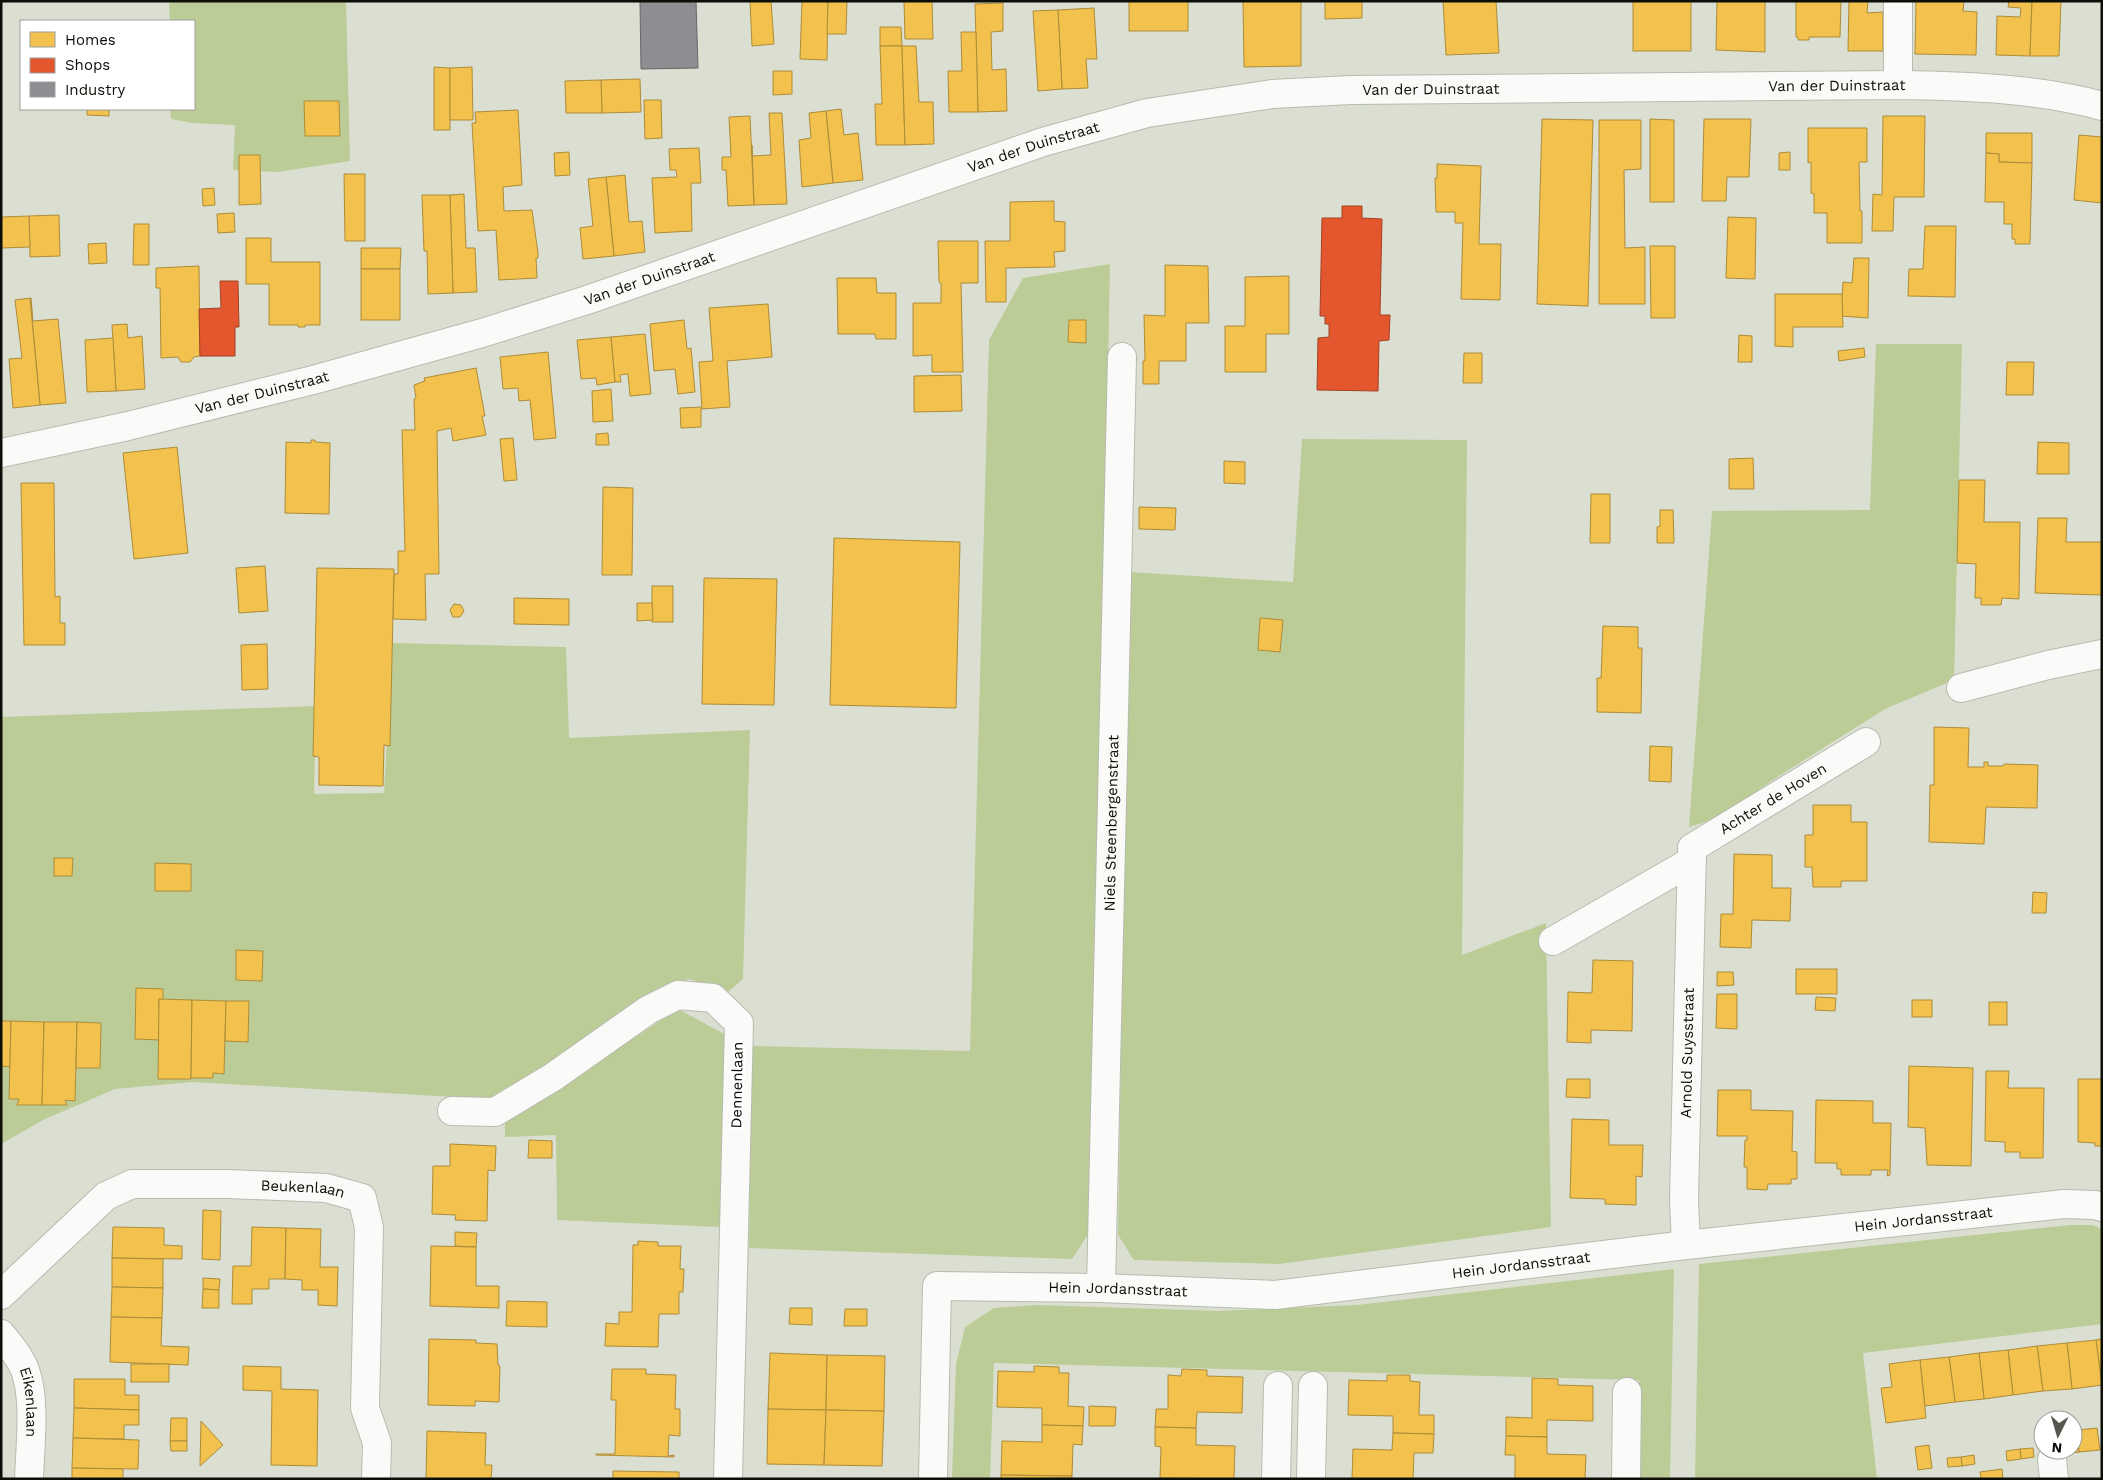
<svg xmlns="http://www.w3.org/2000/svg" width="2103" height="1480" font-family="'Work Sans',sans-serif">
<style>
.green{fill:#bccc96}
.homes{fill:#f2c14e;stroke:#ad8c39}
.shops{fill:#e4572e;stroke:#a34122}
.industry{fill:#8d8d92;stroke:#666768}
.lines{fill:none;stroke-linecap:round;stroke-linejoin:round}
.minor-casing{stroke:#b7bbb0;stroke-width:30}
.minor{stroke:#fafaf8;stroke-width:28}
.labels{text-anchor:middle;stroke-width:5;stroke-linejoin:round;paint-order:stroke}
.street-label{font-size:15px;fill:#0c0f07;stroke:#fff}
</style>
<rect width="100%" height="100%" fill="#dbdfd2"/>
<!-- green -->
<g class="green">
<path d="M169,1H346L350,161L277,172L233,170L235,125L192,123L171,119L170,109H194V21H170Z"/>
<path d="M1110,264L1091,1230L1072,1259L749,1248L752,1046L970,1051L989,340L1023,278Z"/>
<path d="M1876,344H1962L1954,682H1949L1885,709L1768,783L1721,817L1689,827L1712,511L1870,510Z"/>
<path d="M1302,439L1467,440L1462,955L1546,923L1551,1227L1279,1264L1134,1260L1118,1235L1129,572L1293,582Z"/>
<path d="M392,643L566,647L569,738L750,730L743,979L728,992L689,979L647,997L573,1053L490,1099L192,1082L115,1089L43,1120L1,1144V717L316,706L314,794L384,793Z"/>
<path d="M678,1009L728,1036L720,1227L557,1220L556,1135L505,1137V1116L562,1086Z"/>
<path d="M2070,1225H2092L2102,1229V1324L1863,1353L1877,1479H1695L1699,1264Z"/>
<path d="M1674,1269L1670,1479H1638L1639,1380L994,1363L990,1479H952L956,1364L965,1327L994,1308L1037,1305L1218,1311L1357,1305Z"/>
</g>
<!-- homes -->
<g class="homes">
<path d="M750,1H771L774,44L752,46Z"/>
<path d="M802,1H828L827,60L800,59Z"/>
<path d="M828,1H847L846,34H827Z"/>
<path d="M904,1H932L933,39H905Z"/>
<rect x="1129" y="1" width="59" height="30"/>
<path d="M1243,1H1301V66L1244,67Z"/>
<path d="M1325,1H1362V18L1325,19Z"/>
<path d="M1443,1H1496L1499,53L1446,55Z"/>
<rect x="1633" y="1" width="58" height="50"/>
<path d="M1717,1H1765V52L1716,50Z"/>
<path d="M1796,1H1841L1840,37H1809V40H1798V37H1796Z"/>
<path d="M1849,1H1868L1867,13L1883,12V51H1848Z"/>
<path d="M1916,1H1964L1963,11L1977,12L1976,55L1915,54Z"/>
<path d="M2009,1H2032L2030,56L1996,55L1997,16L2020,17L2021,8L2008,7Z"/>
<path d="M2032,1H2061L2059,56H2030Z"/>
<path d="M1003,3V31L991,32L992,70L1006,69L1007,111L978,112L975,4Z"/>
<path d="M1094,8L1097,59H1086L1088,88L1062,89L1058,10Z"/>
<path d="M1058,10L1062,89L1038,91L1033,11Z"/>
<path d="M880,27H901L902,46H880Z"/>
<path d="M961,32H976L978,112H949L948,71H962Z"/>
<path d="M880,46H902L905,145H876L875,104H882Z"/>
<path d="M902,46H916L919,102H933L934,144L905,145Z"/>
<path d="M434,67L450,68V130H434Z"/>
<path d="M472,67L473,120H450V68Z"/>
<path d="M773,71H792V94L773,95Z"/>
<path d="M640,79L641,112L602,113L601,80Z"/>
<path d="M601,80L602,113H566L565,81Z"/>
<path d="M644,100H661L662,138L645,139Z"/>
<path d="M304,101H339L340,136H305Z"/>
<path d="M87,109H109V116L87,115Z"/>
<path d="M841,109L844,135L858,133L863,180L833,183L826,111Z"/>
<path d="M518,110L522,185L503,187L504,211L532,210L538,253V258H536L537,278L499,280L496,230L478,231L472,123H476L475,112Z"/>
<path d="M826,111L833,183L802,187L799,140L811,138L809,113Z"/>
<path d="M769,113H782L787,204L754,205L752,145V156L771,155Z"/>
<path d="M750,116L754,205L728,206L726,170H722V157H731L729,117Z"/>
<path d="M1883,116H1925L1924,197H1894L1893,231H1872L1873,194L1882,195Z"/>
<path d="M1542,119L1593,120L1588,306L1537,304Z"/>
<path d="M1650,119L1674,120V202H1650Z"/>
<path d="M1704,119H1751L1749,177H1727L1726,201H1702Z"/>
<path d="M1599,120H1641V169L1624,170L1625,248L1645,247V304H1599Z"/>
<path d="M1808,128H1867V162H1859L1860,211H1862V243H1827V213H1814V194L1811,193V162L1808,163Z"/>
<path d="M1986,133H2032V163L1999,162V154L1986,153Z"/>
<path d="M2079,135L2102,137V203L2074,200Z"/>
<path d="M699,148L701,183H691L692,231L655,233L652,178L677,177L676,170H670L669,149Z"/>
<path d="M569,152L570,175L555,176L554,153Z"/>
<path d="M1790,152V170H1779V153Z"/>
<path d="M1986,153L1999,154V162L2032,163L2030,244H2015V239H2012V224H2004V202H1985Z"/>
<path d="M239,155H260L261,204L239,205Z"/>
<path d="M1437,164L1481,166L1479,244H1501L1500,300L1461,299L1463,223H1455V212H1436L1435,178H1437Z"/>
<path d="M344,174H365V241H345Z"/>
<path d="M625,175L629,222L642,221L645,252L614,256L606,177Z"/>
<path d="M606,177L614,256L583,259L580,228L593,226L588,179Z"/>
<path d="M214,188L215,205L203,206L202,189Z"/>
<path d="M464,194L466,248H475L477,292L453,293L450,195Z"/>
<path d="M422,195H450L453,293L428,294L427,251H424Z"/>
<path d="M1054,201V221L1065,222V251L1054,252L1055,267L1006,268V302H986L985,241H1010V202Z"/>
<path d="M234,213L235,232L218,233L217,214Z"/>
<path d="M59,215L60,256L30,257L29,216Z"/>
<path d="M29,216L30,247L1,248V217Z"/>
<path d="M1728,217L1756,218L1755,279L1726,278Z"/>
<path d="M134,224H149V265H133Z"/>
<path d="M1925,226H1956L1955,297L1908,296L1909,269H1923Z"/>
<path d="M246,238H271V262H320V325H305V327H298V325H269V284H246Z"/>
<path d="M938,241H978V283H961L963,372H932V355L913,356V303H941V283L939,282Z"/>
<path d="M106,243L107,263L89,264L88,244Z"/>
<path d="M1650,246H1675V318H1651Z"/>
<path d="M361,248H401L400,269H361Z"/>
<path d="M1854,258H1869L1868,318L1841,316L1843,282L1852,283Z"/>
<path d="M1165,265L1208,266L1209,323H1186V361H1159V384H1143V361H1145L1144,315L1165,316Z"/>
<path d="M199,266L200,356L194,357L190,362H181L178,357L161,358L160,288H156V268Z"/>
<rect x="361" y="269" width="39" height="51"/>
<path d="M1289,276V334H1266V372H1225V326H1245V277Z"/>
<path d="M837,278H876L877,293H896V339H876L875,334H838Z"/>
<path d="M1775,294H1842L1843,327H1793V347L1775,346Z"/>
<path d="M30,298H31L33,321L58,319L66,403L40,405Z"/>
<path d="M30,298L40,405L13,408L9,359L22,358L15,300Z"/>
<path d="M768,304L772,357L727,361L730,407L702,409L699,362L713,361L709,308Z"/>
<path d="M684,320L687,349L691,348L695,392L678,394L675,369L654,371L650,324Z"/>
<path d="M1069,320H1086V343L1068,342Z"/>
<path d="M127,324L128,338L142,336L145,389L116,391L112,325Z"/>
<path d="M645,334L651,394L630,396L628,374L620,375L621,382H615L611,337Z"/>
<path d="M1739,335L1752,336V362H1738Z"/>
<path d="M611,337L615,382L597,385L596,378L581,379L577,340Z"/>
<path d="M113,338L116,391L87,392L85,340Z"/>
<path d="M1864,348L1865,357L1839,361L1838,351Z"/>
<path d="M548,352L556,438L534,440L530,400L519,401L518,388L503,389L500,357Z"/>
<path d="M1464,353H1482V383H1463Z"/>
<path d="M2007,362H2034L2033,395H2006Z"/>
<path d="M476,368L485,416H482L486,435L453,441L451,428L437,431L439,574H425L426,620L393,619L394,574H398V551H405L402,430H415L414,399L416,398L414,385L425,381L424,378Z"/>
<path d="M961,375L962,411L914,412V376Z"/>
<path d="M611,389L613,421L593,422L592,391Z"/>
<path d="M701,407V427L681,428L680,408Z"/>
<path d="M608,433L609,445H596V434Z"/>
<path d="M513,438L517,480L504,481L500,439Z"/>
<path d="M311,440H315V442L330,443L329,514L285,513L286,442L311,443Z"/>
<path d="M2038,442L2069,443V474H2037Z"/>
<path d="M177,447L188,553L134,559L123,453Z"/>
<path d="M1753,458L1754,489H1729V459Z"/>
<path d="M1224,461L1245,462V484L1224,483Z"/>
<path d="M1959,480H1985L1984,522H2020L2019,599L2002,598L2001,605H1981V598H1975L1976,564L1957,563Z"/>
<path d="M21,483H54L55,597L60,596V623H65V645H24Z"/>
<path d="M603,487L633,488L632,575H602Z"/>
<path d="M1591,494H1610V543H1590Z"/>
<path d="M1139,507L1176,508L1175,530L1139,529Z"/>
<path d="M1660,510H1673L1674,543H1657V527L1660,526Z"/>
<path d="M2038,518H2067L2066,542H2102V595L2035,593Z"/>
<path d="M834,538L960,542L956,708L830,705Z"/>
<path d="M265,566L268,611L239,613L236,568Z"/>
<path d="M317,568L394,569L390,746L384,745L383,786L319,785V757L313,756Z"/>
<path d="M704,578L777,579L774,705L702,704Z"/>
<rect x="652" y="586" width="21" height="36"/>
<path d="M514,598L569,599V625L514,624Z"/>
<path d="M637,603H652L653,620L637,621Z"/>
<path d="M454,604L461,605L464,611L460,617H453L450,610Z"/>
<path d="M1260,618L1283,620L1280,652L1258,650Z"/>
<path d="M1603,626L1638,627V648H1642L1641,713L1597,712V678H1601Z"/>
<path d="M267,644L268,689L242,690L241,645Z"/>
<path d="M1934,727L1969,728L1968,767H1984V762H1988V766H2003L2004,764L2038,765L2037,808L1986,807L1984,844L1929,842L1930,785H1934Z"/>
<path d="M1650,746L1672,747L1671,782L1649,781Z"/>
<path d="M1813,805H1851V822H1867V881H1841V887H1813L1812,867H1805V835H1813Z"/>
<path d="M1734,854L1772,855V888H1791L1790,921L1752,920L1751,948L1720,947L1721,914H1733Z"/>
<path d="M54,858H73L72,876H54Z"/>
<path d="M155,863L191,864V891H155Z"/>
<path d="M2033,892L2047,893L2046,913H2032Z"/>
<path d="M236,950L263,951L262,981L236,980Z"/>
<path d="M1593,960L1633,961L1632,1031L1591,1030V1043L1567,1042L1568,992L1592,993Z"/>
<rect x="1796" y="969" width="41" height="25"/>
<path d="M1717,972H1733L1734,985L1717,986Z"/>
<path d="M136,988L163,989V1000L159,999V1040L135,1039Z"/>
<path d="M1717,994H1737V1029L1716,1028Z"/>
<path d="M1816,997L1836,998L1835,1011L1815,1010Z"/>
<path d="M159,999L192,1000L191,1079H158Z"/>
<path d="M192,1000L226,1001L224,1074L213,1073V1078H192L191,1079Z"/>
<rect x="1912" y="1000" width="20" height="17"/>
<path d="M226,1001H249L248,1042L225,1041Z"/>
<rect x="1989" y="1002" width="18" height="23"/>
<path d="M1,1021H11L10,1067L1,1066Z"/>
<path d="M11,1021L44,1022L42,1105H17L19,1099H9Z"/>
<path d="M44,1022H77L75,1101L65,1100L67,1105H42Z"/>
<path d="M77,1022L101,1023L100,1068H76Z"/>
<path d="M1909,1066L1973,1068L1971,1166L1927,1165L1925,1128L1908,1127Z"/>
<path d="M1986,1071H2009L2008,1088H2044L2043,1158H2020V1152H2005V1142L1985,1141Z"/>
<path d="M1567,1079H1590V1098L1566,1097Z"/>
<path d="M2078,1079H2102V1146H2095V1143L2078,1142Z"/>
<path d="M1718,1090H1751V1110L1793,1111L1792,1151L1797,1152V1179H1791V1184H1768L1767,1190L1747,1189V1167H1744L1745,1140H1747V1136H1717Z"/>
<path d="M1816,1100L1873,1101V1123H1891L1890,1175L1887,1176L1888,1170H1871V1175H1841V1169H1837V1163H1815Z"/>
<path d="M1572,1119L1609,1120V1145H1643L1642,1177L1636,1176V1205L1605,1204V1199L1570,1198Z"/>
<path d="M529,1140L552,1141V1158H528Z"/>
<path d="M450,1144L496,1146L495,1171L488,1170L487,1221L455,1220L456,1215L432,1214L433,1166H450Z"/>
<path d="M203,1210L221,1211L220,1260L202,1259Z"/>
<path d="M113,1227L164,1228V1245L182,1246V1259L112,1258Z"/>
<path d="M252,1227L286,1228L285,1279H269V1289H252V1304H232L233,1266H251Z"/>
<path d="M286,1228L321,1229L320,1267H338L337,1306L318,1305V1290H302V1280L285,1279Z"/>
<path d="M455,1232L477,1233L476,1247L455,1246Z"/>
<path d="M638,1241L658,1242V1246H681L680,1269H684L683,1292H679V1314H659L658,1347L605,1346L606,1323L619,1324V1312H632L633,1245H638Z"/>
<path d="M431,1246L476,1247V1286H499V1308L430,1306Z"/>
<path d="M112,1258L163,1259V1288L112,1287Z"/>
<path d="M203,1278L220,1279L219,1290L203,1289Z"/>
<path d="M112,1287L163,1288L162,1318L111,1317Z"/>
<path d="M203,1289L219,1290V1308H202Z"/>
<path d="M507,1301L547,1302V1327L506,1326Z"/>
<path d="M790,1308H812V1325L789,1324Z"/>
<path d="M845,1309H867V1326H844Z"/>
<path d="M111,1317L162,1318L161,1346L189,1347L188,1365L110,1362Z"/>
<path d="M429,1339L476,1340V1343L497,1344L498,1365L500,1366L499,1402L475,1401V1406L428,1405Z"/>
<path d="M2102,1339V1385L2096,1340Z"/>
<path d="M2096,1340L2102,1385L2072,1389L2067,1343Z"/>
<path d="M2067,1343L2072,1389L2043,1391L2037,1346Z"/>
<path d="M2037,1346L2043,1391L2013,1395L2008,1350Z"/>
<path d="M2008,1350L2013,1395L1984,1399L1979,1353Z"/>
<path d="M770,1353L827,1355L826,1410L768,1409Z"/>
<path d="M1979,1353L1984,1399L1955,1402L1949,1357Z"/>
<path d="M827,1355L885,1356L884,1411L826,1410Z"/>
<path d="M1949,1357L1955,1402L1925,1406L1920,1360Z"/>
<path d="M1920,1360L1926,1418L1886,1423L1881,1388L1892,1387L1889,1364Z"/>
<rect x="131" y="1364" width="38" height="18"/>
<path d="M243,1366L281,1367V1389L318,1390L317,1466L271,1465L272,1391L243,1390Z"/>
<path d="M1034,1366L1059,1367V1373H1069L1068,1406L1084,1407L1083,1426L1042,1425V1408L997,1407L998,1371L1034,1372Z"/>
<path d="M612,1369H646V1374L676,1375L675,1409H680V1436L669,1435L668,1456L674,1455V1457L596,1455V1454H615L616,1400H611Z"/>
<path d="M1182,1369L1207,1370V1376L1243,1377L1242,1413L1197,1412L1196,1428L1155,1427L1156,1409H1168V1375L1181,1376Z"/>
<path d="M1387,1375H1410V1381L1420,1382L1419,1415H1434V1434L1393,1433V1416L1348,1415L1349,1380L1387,1381Z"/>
<path d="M1532,1378L1558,1379V1385L1593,1386V1421L1547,1420V1437L1506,1436V1417L1532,1418Z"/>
<path d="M74,1379H125V1395H139V1410L74,1408Z"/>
<path d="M1089,1406L1116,1407L1115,1426H1089Z"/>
<path d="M74,1408L139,1410V1425H124V1439L73,1438Z"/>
<path d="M768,1409L826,1410L824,1465L767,1464Z"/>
<path d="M826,1410L884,1411L882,1466L824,1465Z"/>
<path d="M171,1418H187V1441H170Z"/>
<path d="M201,1421L223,1445L200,1466Z"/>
<path d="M1042,1425L1083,1426L1082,1445L1073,1444L1072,1476L1001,1475L1002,1441L1042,1442Z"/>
<path d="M1155,1427L1196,1428V1445L1235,1446L1234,1479L1160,1478L1161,1447L1155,1446Z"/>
<path d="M2097,1428L2100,1450L2079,1452L2077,1430Z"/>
<path d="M427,1431L486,1433L485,1465H492L491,1479H426Z"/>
<path d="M1393,1433L1434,1434L1433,1453H1414L1413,1479H1352L1353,1449L1392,1450Z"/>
<path d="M1506,1436L1547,1437V1454L1586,1455L1585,1479H1515V1455H1505Z"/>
<path d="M73,1438L139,1440L138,1469L72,1468Z"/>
<path d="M170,1441H187V1451H171Z"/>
<path d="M2073,1443H2078L2079,1452L2066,1454L2065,1450H2073Z"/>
<path d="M1929,1445L1932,1468L1918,1470L1915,1447Z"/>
<path d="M2033,1448L2034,1457L2021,1459L2020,1449Z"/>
<path d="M2020,1449L2021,1459L2007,1461L2006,1451Z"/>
<path d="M1974,1455L1975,1464L1962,1466L1961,1457Z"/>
<path d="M1961,1457L1962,1466L1948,1467L1947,1458Z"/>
<path d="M72,1468L123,1469V1479H72Z"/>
<path d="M2002,1469L2003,1479H1981L1980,1472Z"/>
<path d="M613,1471L679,1472V1479H613Z"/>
<path d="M1001,1475L1072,1476V1478L1001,1479Z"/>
</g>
<!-- shops -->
<g class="shops">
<path d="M1342,206H1362V218L1382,219L1380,315H1390L1389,340L1379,341L1378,391L1317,390L1318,338L1329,337V324H1325V316H1320L1322,218H1342Z"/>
<path d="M220,281H238L239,327H235V356H200L199,309L221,308Z"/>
</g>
<!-- industry -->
<path class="industry" d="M640,1H696L698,68L641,69Z"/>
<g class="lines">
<defs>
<g id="minor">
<path d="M1898,85V1"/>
<path id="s1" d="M1,453L128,426L313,380L482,333L587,300L1043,142L1147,113L1272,94L1351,90L1898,85C1966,86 2035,88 2102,106"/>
<path d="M1961,688L2048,665L2102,654"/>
<path d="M1553,941L1692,861"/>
<path d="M452,1111L495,1112L553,1077L648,1010L678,995L713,998L739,1023L728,1479"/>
<path id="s2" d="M1686,1245L1684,1200L1692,848L1866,742"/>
<path id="s3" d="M1101,1288L1122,357"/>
<path id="s4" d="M1,1295L106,1196L132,1184H228L326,1188L362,1198L369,1227L365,1408L377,1443L376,1479"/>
<path id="s5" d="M1,1334C10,1345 20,1357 25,1370C36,1400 30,1446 29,1479"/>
<path d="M2052,1459L2054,1479"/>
<path id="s6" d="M933,1479L937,1286L1101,1288L1275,1295L1686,1245L2064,1204L2095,1205L2102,1207"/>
<path d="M1276,1479L1278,1386"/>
<path d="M1311,1479L1313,1386"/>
<path d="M1626,1479L1627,1392"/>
</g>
</defs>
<!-- minor casing -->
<use href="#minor" class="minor-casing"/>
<!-- minor -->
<use href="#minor" class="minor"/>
</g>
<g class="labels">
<!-- street labels -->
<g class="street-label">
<text dy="5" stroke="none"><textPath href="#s1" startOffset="1888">Van der Duinstraat</textPath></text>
<text dy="5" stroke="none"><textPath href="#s1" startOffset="1482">Van der Duinstraat</textPath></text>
<text dy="5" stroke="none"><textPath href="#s1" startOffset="1078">Van der Duinstraat</textPath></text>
<text dy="5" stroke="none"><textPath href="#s1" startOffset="672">Van der Duinstraat</textPath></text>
<text dy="5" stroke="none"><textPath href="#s1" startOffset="268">Van der Duinstraat</textPath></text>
<text dy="5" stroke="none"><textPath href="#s2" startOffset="492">Achter de Hoven</textPath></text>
<text dy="5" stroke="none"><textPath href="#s3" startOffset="465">Niels Steenbergenstraat</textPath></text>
<text dy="5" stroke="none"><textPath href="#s2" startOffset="192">Arnold Suysstraat</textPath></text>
<text transform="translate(737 1085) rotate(-89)" y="5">Dennenlaan</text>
<text dy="5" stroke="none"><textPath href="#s4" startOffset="344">Beukenlaan</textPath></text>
<text dy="5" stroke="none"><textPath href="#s6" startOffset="1184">Hein Jordansstraat</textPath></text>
<text dy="5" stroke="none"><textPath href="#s6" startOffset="779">Hein Jordansstraat</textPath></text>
<text dy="5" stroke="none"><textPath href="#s6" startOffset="374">Hein Jordansstraat</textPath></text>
<text dy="5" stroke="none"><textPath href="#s5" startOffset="76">Eikenlaan</textPath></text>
</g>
</g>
<!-- border -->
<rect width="2103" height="1480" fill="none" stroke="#0c0f07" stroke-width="5"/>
<!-- legend -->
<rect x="20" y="20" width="175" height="90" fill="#ffffff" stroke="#9e9f9c"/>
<rect x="30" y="32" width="25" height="15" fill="#f2c14e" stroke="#9e9f9c"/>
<text x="65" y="45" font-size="15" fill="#0c0f07">Homes</text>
<rect x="30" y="58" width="25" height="15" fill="#e4572e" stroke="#9e9f9c"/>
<text x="65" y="70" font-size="15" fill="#0c0f07">Shops</text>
<rect x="30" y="82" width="25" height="15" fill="#8d8d92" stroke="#9e9f9c"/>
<text x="65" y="95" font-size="15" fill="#0c0f07">Industry</text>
<!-- north arrow -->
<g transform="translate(2058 1435) rotate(185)"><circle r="24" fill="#ffffff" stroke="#9e9f9c"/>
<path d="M0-4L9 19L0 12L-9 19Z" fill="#54584e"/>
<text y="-8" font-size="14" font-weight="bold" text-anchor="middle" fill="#0c0f07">N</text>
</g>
</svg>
